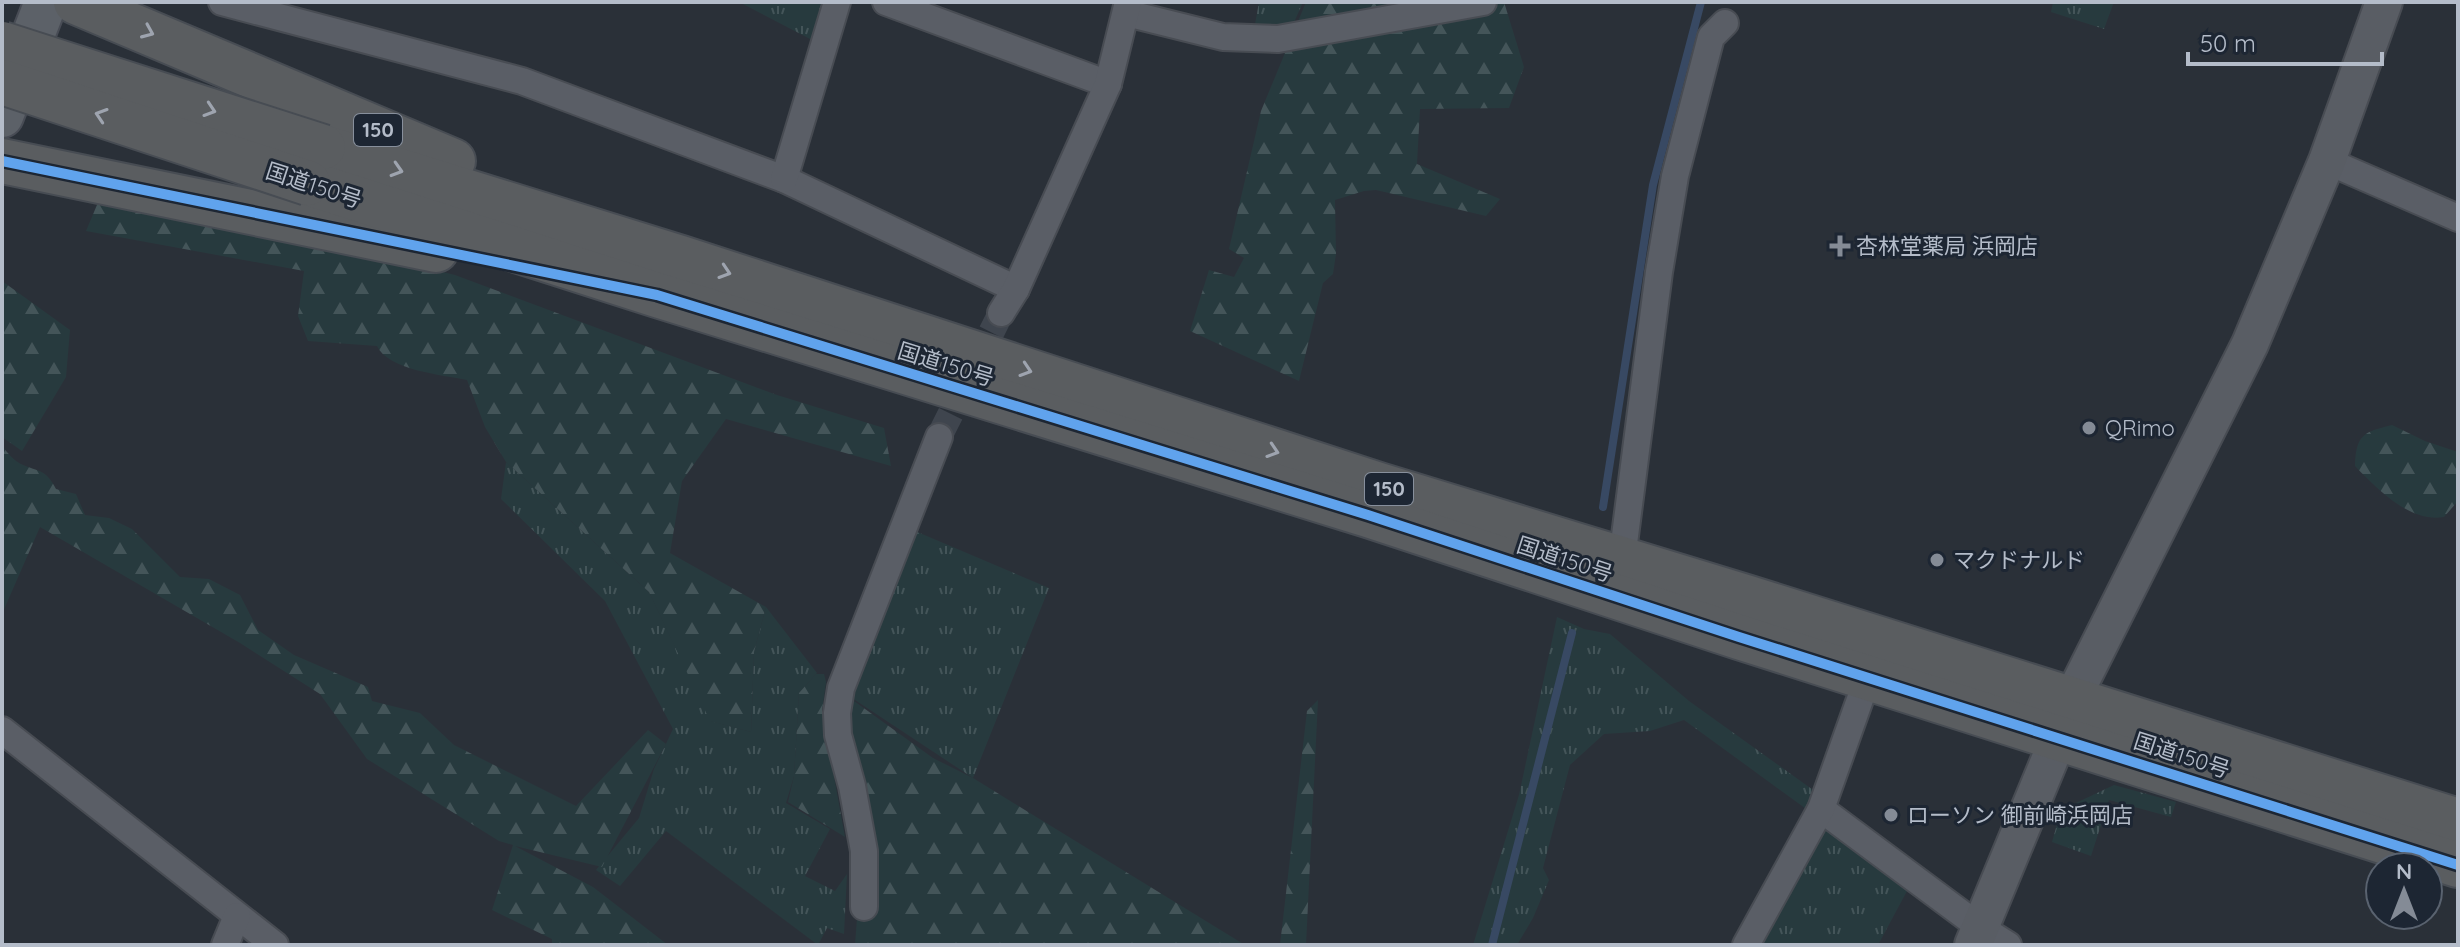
<svg xmlns="http://www.w3.org/2000/svg" width="2460" height="947" font-family="Quicksand,'Noto Sans JP',sans-serif">
<style>
.grass{fill:url(#grass-tufts)}
.forest{fill:url(#forest-firs)}
.lines{fill:none;stroke-linecap:round;stroke-linejoin:round}
.stream{stroke:#384963;stroke-width:8}
.street-tunnel{stroke:#3f454e;stroke-width:26;stroke-dasharray:26 13;stroke-linecap:butt}
.street-casing{stroke:#484c53;stroke-width:30}
.secondary-casing{stroke:#484c53;stroke-width:40}
.primary-casing{stroke:#484c55;stroke-width:46}
.highway-casing{stroke:#474c53;stroke-width:48}
.street{stroke:#5a5e66;stroke-width:26}
.secondary{stroke:#595d64;stroke-width:36}
.primary{stroke:#5c6168;stroke-width:42}
.highway{stroke:#5a5d60;stroke-width:44}
.highway-bridge-casing{stroke:#474c53;stroke-width:48;stroke-linecap:butt}
.highway-bridge{stroke:#5a5d60;stroke-width:44}
.cycleway-casing{stroke:#1d2633;stroke-width:15}
.cycleway{stroke:#60a3ed;stroke-width:10}
.oneway{stroke:#9ea4af}
.poi-dot{fill:#848b96;stroke:#1d2633;stroke-width:3}
.labels{text-anchor:middle;stroke-width:6;stroke-linejoin:round;paint-order:stroke}
.shield{fill:#1d2633;stroke:#878f9c;stroke-width:2}
.shield-label{font-size:20px;font-weight:bold;fill:#b4bcc9}
.street-label{font-size:22px;fill:#b4bcc9;stroke:#1d2633}
.poi-label{font-size:22px;fill:#b4bcc9;stroke:#1d2633;text-anchor:start}
</style>
<defs>
<pattern id="grass-tufts" width="24" height="20" patternUnits="userSpaceOnUse" patternTransform="scale(2)"><rect width="24" height="20" fill="#273a3e"/><path d="M3 7l-1-3M5 7V3M7 7l1-3M15 17l-1-3M17 17v-4M19 17l1-3" fill="none" stroke="#445559"/></pattern>
<pattern id="forest-firs" width="22" height="20" patternUnits="userSpaceOnUse" patternTransform="scale(2)"><rect width="22" height="20" fill="#273a3e"/><path d="M5 1l3.5 6h-7zM16 11l3.5 6h-7z" fill="#445559"/></pattern>
</defs>
<rect width="100%" height="100%" fill="#2a3038"/>
<!-- grass -->
<g class="grass">
<path d="M739,2H825L812,40Z"/>
<path d="M1259,2H1303L1292,27L1254,30Z"/>
<path d="M2053,2H2114L2104,29L2051,12Z"/>
<path d="M506,462L649,592L711,721L751,732L754,652L766,607L817,673L799,693L794,776L786,803L830,829L805,876L835,891L847,874L844,934L827,928L818,945L666,831L620,886L596,870L639,818L654,769L673,729L605,601L501,499Z"/>
<path d="M908,528L1049,588L973,778L852,698Z"/>
<path d="M1557,617L1584,629L1610,634L1689,701L1820,795L1809,811L1684,720L1650,731L1604,734L1570,765L1543,868L1549,880L1533,918L1517,945H1473L1519,795Z"/>
<path d="M2114,785L2176,802L2171,817L2109,800L2091,856L2052,842L2061,810Z"/>
<path d="M1814,822L1914,878L1878,945H1746Z"/>
</g>
<!-- forest -->
<g class="forest">
<path d="M1306,2H1504L1524,67L1509,108L1420,109L1417,164L1500,199L1486,216L1376,190L1364,191L1335,200L1336,254L1333,274L1323,283L1299,381L1190,331L1209,270L1234,277L1244,258L1229,249L1261,111Z"/>
<path d="M102,193L314,240L455,275L777,395L884,428L891,466L726,419L682,481L670,553L766,607L754,652L751,732L710,721L649,592L506,462L485,427L467,380C442,375 388,370 377,346L308,341L298,316L304,271L86,231Z"/>
<path d="M2,281L70,330L66,377L22,451L2,437Z"/>
<path d="M2392,425L2425,441L2458,452V501L2444,517C2410,523 2377,489 2355,466C2356,434 2364,432 2392,425Z"/>
<path d="M2,446C7,452 14,461 21,464C40,473 45,468 56,489L76,494L85,515L109,518L132,529L180,577L209,579L240,595L258,630L294,655L368,687L372,701L420,713L454,745L576,806L648,730L666,744L602,867L515,846L593,887L668,945H552V939L492,910L513,845L499,841L367,759L320,694L240,643L40,527L2,614Z"/>
<path d="M816,674H824L826,682L822,711L845,837L788,802L794,776L799,693Z"/>
<path d="M1318,700L1306,945H1280L1307,711Z"/>
<path d="M854,701L933,758L973,778L1245,945H855L867,785L845,719Z"/>
</g>
<g class="lines">
<!-- stream -->
<g class="stream">
<path d="M1603,507L1653,185L1701,2"/>
<path d="M1492,945L1572,633"/>
</g>
<!-- street-tunnel -->
<path class="street-tunnel" d="M939,437L1001,313"/>
<defs>
<g id="street">
<path d="M222,2L522,81L784,179L1016,289"/>
<path d="M886,2L1108,84"/>
<path d="M1126,13L1223,37L1278,39L1483,2"/>
<path d="M2327,161L2458,218"/>
<path d="M784,179L837,2"/>
<path d="M1001,313L1016,289L1108,84L1128,2"/>
<path d="M1622,559L1659,272L1675,176L1711,37L1725,23"/>
<path d="M2,730L275,945"/>
<path d="M1821,809L1981,928L2008,945"/>
<path d="M864,907V851L852,786L838,735L837,713L841,688L939,437"/>
<path d="M225,945L237,916"/>
<path d="M1746,945L1821,809L1868,677"/>
</g>
<path id="secondary" d="M1973,945L2059,737L2072,699L2250,344L2327,161L2384,2"/>
<path id="primary" d="M2,116L46,2"/>
<g id="highway">
<path d="M76,2L453,161"/>
<path d="M323,147L681,258L1379,485L1749,598L2458,821"/>
<path d="M2,161L436,250"/>
<path d="M308,183L657,295L1368,515L1739,637L2458,865"/>
</g>
</defs>
<!-- street casing -->
<use href="#street" class="street-casing"/>
<!-- secondary casing -->
<use href="#secondary" class="secondary-casing"/>
<!-- primary casing -->
<use href="#primary" class="primary-casing"/>
<!-- highway casing -->
<use href="#highway" class="highway-casing"/>
<!-- street -->
<use href="#street" class="street"/>
<!-- secondary -->
<use href="#secondary" class="secondary"/>
<!-- primary -->
<use href="#primary" class="primary"/>
<!-- highway -->
<use href="#highway" class="highway"/>
<defs>
<g id="highway-bridge">
<path d="M2,44L323,147"/>
<path d="M2,82L308,183"/>
</g>
</defs>
<!-- highway-bridge casing -->
<use href="#highway-bridge" class="highway-bridge-casing"/>
<!-- highway-bridge -->
<use href="#highway-bridge" class="highway-bridge"/>
<defs>
<path id="cycleway" d="M2,161L657,295L1368,515L1739,637L2458,865"/>
</defs>
<!-- cycleway casing -->
<use href="#cycleway" class="cycleway-casing"/>
<!-- cycleway -->
<use href="#cycleway" class="cycleway"/>
</g>
<!-- one-way arrows -->
<defs><path id="oneway-chevron" d="M-2-3.5L2.5 0L-2 3.5" fill="none" stroke-width="1.6" stroke-linecap="round" stroke-linejoin="round" transform="scale(2)"/></defs>
<g class="oneway">
<use href="#oneway-chevron" transform="translate(148 32) rotate(23)"/>
<use href="#oneway-chevron" transform="translate(210 110) rotate(18)"/>
<use href="#oneway-chevron" transform="translate(101 115) rotate(-162)"/>
<use href="#oneway-chevron" transform="translate(397 170) rotate(17)"/>
<use href="#oneway-chevron" transform="translate(725 272) rotate(18)"/>
<use href="#oneway-chevron" transform="translate(1026 370) rotate(18)"/>
<use href="#oneway-chevron" transform="translate(1273 451) rotate(18)"/>
</g>
<!-- markers -->
<g class="poi-dot">
<path d="M1836 234h8v8h8v8h-8v8h-8v-8h-8v-8h8z"/>
<circle cx="2089" cy="428" r="8"/>
<circle cx="1937" cy="560" r="8"/>
<circle cx="1891" cy="815" r="8"/>
</g>
<g class="labels">
<!-- shield labels -->
<g class="shield">
<rect x="354" y="114" width="48" height="32" rx="6"/>
<rect x="1365" y="473" width="48" height="32" rx="6"/>
</g>
<g class="shield-label">
<text x="378" y="137">150</text>
<text x="1389" y="496">150</text>
</g>
<!-- street labels -->
<g class="street-label">
<text transform="translate(314 185) rotate(18)" y="8">国道150号</text>
<text transform="translate(946 364) rotate(17)" y="8">国道150号</text>
<text transform="translate(1565 559) rotate(18)" y="8">国道150号</text>
<text transform="translate(2182 755) rotate(18)" y="8">国道150号</text>
</g>
<!-- poi labels -->
<g class="poi-label">
<text x="1856" y="254">杏林堂薬局 浜岡店</text>
<text x="2105" y="436">QRimo</text>
<text x="1953" y="568">マクドナルド</text>
<text x="1907" y="823">ローソン 御前崎浜岡店</text>
</g>
</g>
<!-- border -->
<rect width="2460" height="947" fill="none" stroke="#b4bcc9" stroke-width="8"/>
<!-- north arrow -->
<g transform="translate(2404 891)"><circle r="38" fill="#1d2633" stroke="#59626f" stroke-width="2"/>
<path d="M0-6L14 30L0 20L-14 30Z" fill="#848b96"/>
<text y="-12" font-size="22" font-weight="bold" text-anchor="middle" fill="#b4bcc9">N</text>
</g>
<!-- scale -->
<path d="M2188 52v12h194v-12" fill="none" stroke="#b4bcc9" stroke-width="4"/>
<text x="2200" y="52" font-size="24" fill="#b4bcc9" stroke="#1d2633" stroke-width="6" paint-order="stroke">50 m</text>
</svg>
